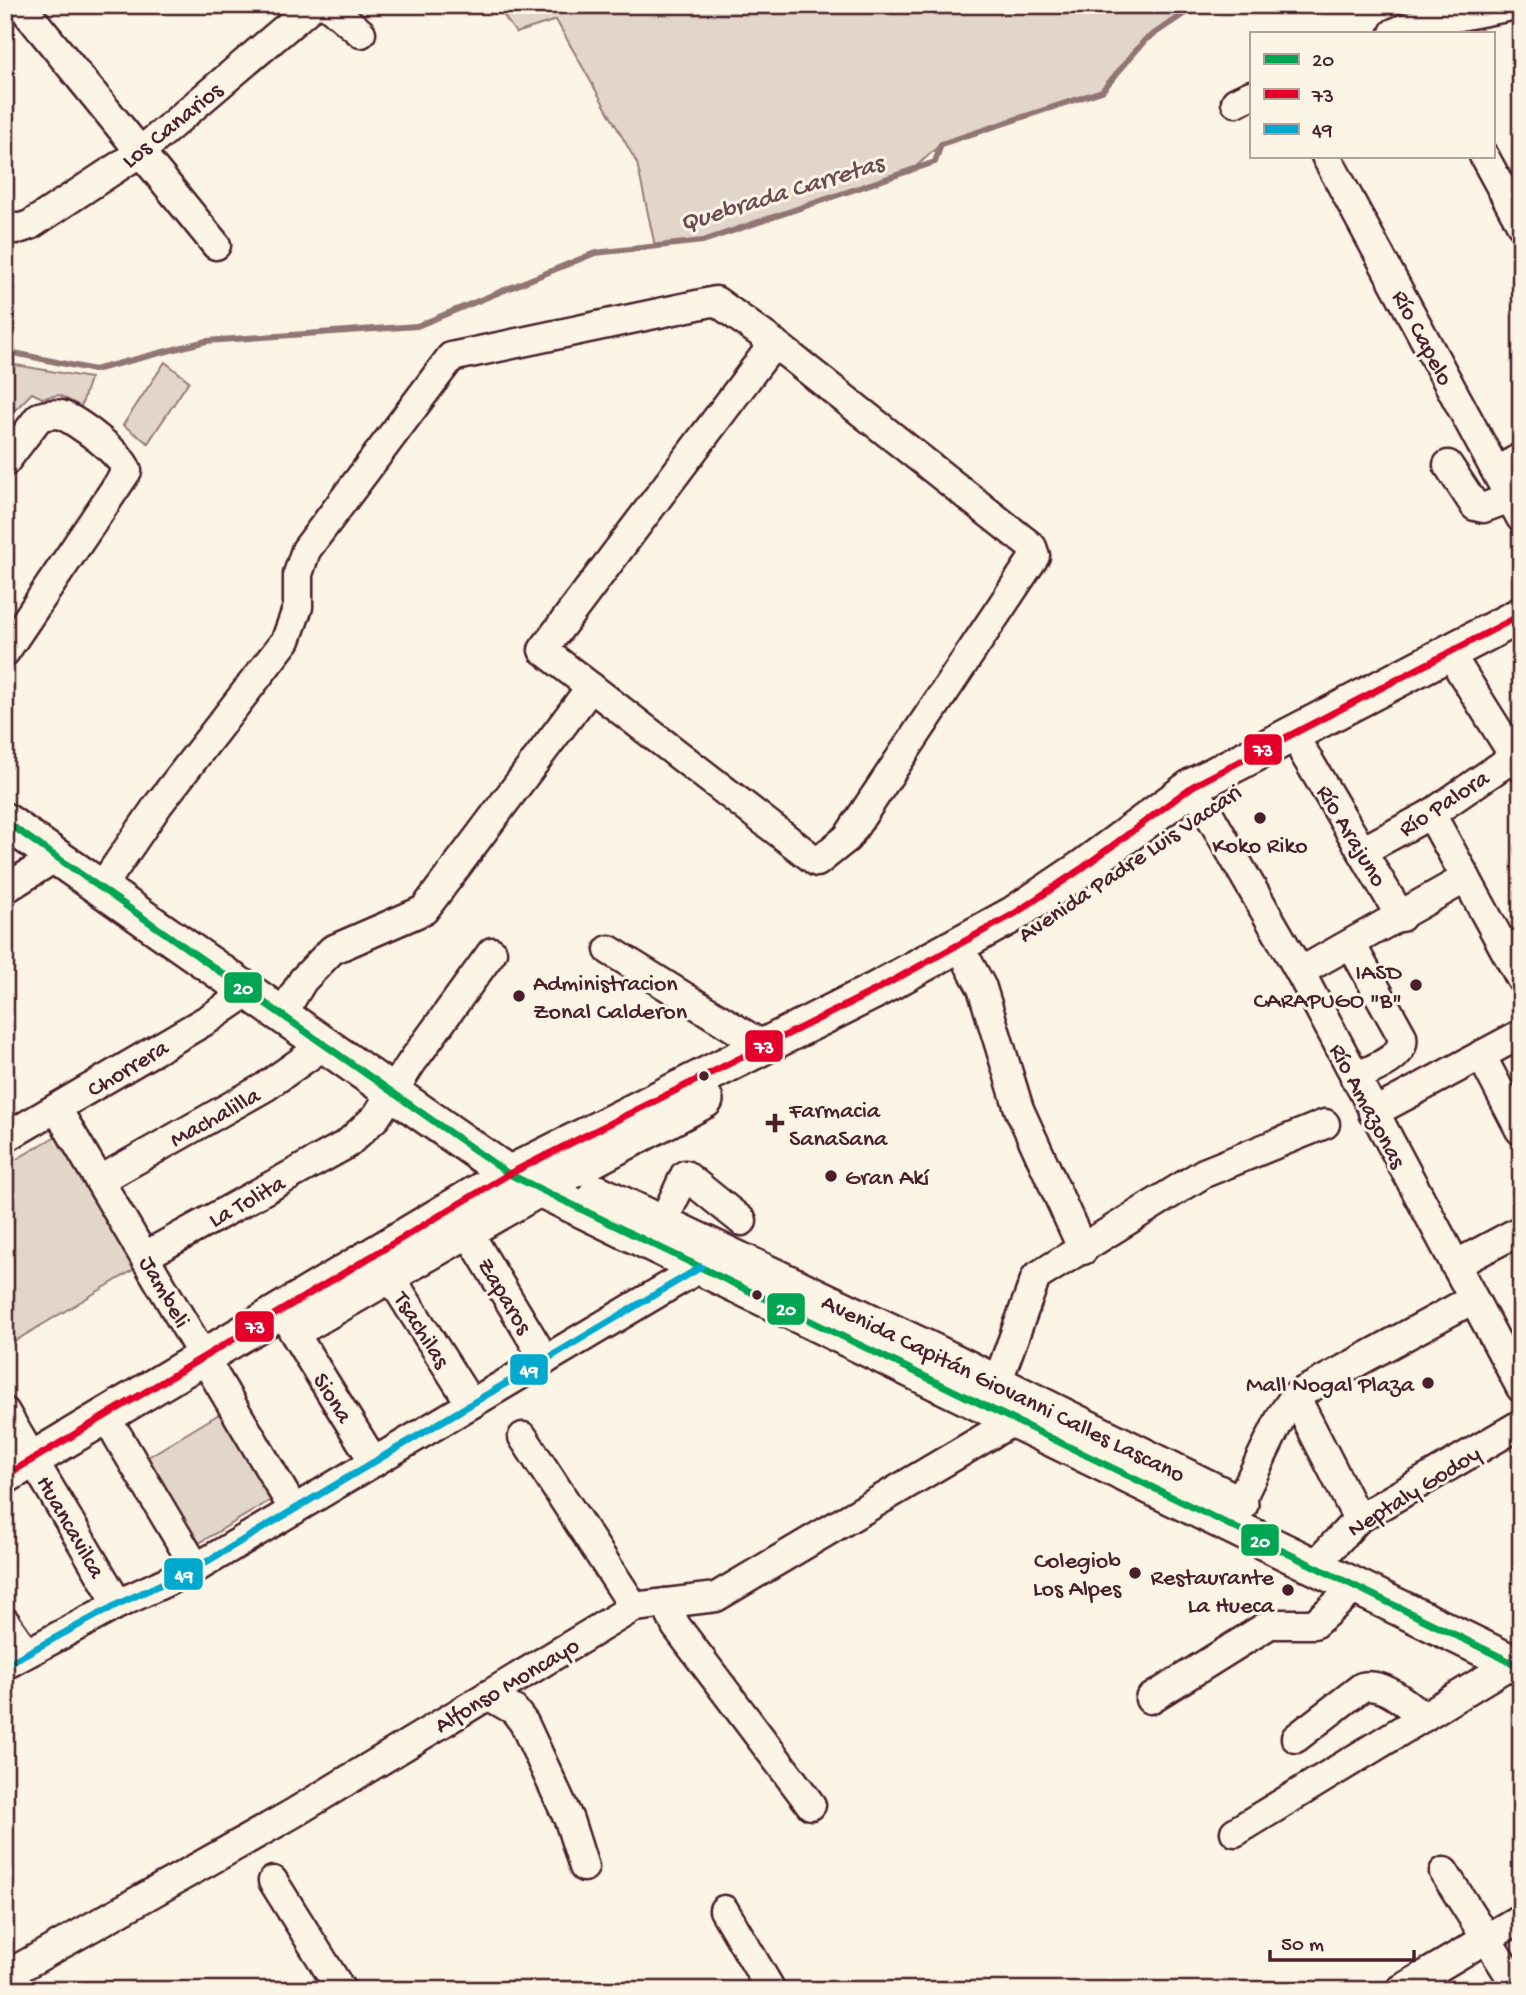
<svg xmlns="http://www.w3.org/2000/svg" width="1526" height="1995" font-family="'Gochi Hand',sans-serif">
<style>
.green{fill:#e2d5ca;stroke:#967a7a;stroke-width:2}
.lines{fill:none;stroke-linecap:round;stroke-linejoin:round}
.stream{stroke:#917474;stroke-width:6}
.minor-casing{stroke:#4a1f2b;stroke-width:33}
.major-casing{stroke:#4a1f2b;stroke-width:40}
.minor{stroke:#fcf5e5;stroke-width:28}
.major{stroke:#fcf5e5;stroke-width:35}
.bus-1-casing{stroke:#fcf5e5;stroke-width:12}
.bus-2-casing{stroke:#fcf5e5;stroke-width:12}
.bus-3-casing{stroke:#fcf5e5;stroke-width:12}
.bus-1{stroke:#00a651;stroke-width:7}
.bus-2{stroke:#e4002b;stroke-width:7}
.bus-3{stroke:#00a9ce;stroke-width:7}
.poi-dot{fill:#4a1f2b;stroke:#fcf5e5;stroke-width:2.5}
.labels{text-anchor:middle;stroke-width:6;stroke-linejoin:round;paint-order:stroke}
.street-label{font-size:24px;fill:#4a1f2b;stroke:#fcf5e5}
.poi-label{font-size:24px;fill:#4a1f2b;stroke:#fcf5e5;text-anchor:end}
.water-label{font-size:26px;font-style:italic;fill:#6d4950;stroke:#fcf5e5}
.line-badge{stroke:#fcf5e5;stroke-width:2.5}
.badge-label{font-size:19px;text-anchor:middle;font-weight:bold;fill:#fff}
</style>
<rect width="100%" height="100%" fill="#fcf5e5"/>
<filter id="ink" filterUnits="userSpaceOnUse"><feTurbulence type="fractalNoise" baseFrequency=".0143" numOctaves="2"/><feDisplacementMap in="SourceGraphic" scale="14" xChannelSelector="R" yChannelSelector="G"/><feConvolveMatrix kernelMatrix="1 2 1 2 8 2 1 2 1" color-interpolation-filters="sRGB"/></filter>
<g filter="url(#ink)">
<!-- green -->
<g class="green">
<path d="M496,5H1197L1145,40L1102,91L941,144L911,171L703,241L655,246L637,163L556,20L516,33Z"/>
<path d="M165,362L189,381L148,443L123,425Z"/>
<path d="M5,363L90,378L81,407L59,395L42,398L32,393L5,420Z"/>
<path d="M61,1133L140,1266L5,1347V1166Z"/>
<path d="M224,1411L276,1497L194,1546L143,1460Z"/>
</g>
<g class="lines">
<!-- stream -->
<path class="stream" d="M5,351L94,370L206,341L417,326L595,253L703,241L935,162L941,144L1102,91L1145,40L1197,5"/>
<defs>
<g id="minor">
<path d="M21,5L216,245"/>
<path d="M328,5L361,33"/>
<path d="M1394,33L1413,25L1517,5"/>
<path d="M1236,102L1251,95"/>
<path d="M1326,156L1521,518"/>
<path d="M1484,156L1521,224"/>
<path d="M5,225L18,229L30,225L139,153L313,5"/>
<path d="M5,462L39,417C46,415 53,413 61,415C77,420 124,456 127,471L5,652"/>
<path d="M1448,465L1475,506L1483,508L1510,498"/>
<path d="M1497,472L1521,457"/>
<path d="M1460,670L1521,767"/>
<path d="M1304,753L1401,917"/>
<path d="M1193,786L1300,972L1521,1388"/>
<path d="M1431,814L1521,979"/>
<path d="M1364,850L1431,814L1521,752"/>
<path d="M101,888L158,805L286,640L298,607V574L306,550L451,357L716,301L774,343L543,650L817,862L847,838L1035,556L1032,547L774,343"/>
<path d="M5,889L56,857"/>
<path d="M1351,944L1402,1036C1406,1059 1372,1068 1355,1078"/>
<path d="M609,950L765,1047"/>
<path d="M969,964L982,988L1019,1109L1083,1250"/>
<path d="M1300,972L1466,878"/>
<path d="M281,1016L303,980L332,950L424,910L591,687"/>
<path d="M1481,1055L1520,1130"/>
<path d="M57,1109L294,1510"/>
<path d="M1373,1113L1521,1034"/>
<path d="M5,1138L210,1018L248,992"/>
<path d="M102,1179L265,1087L323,1046"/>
<path d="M663,1222L685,1175L742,1221"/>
<path d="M467,1230L545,1360"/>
<path d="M145,1256L347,1144L376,1117L412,1062L492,952"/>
<path d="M379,1259L471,1404"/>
<path d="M1455,1265L1521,1230"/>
<path d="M293,1331L374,1462"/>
<path d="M997,1383L1036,1277L1204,1173L1325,1124"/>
<path d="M5,1412L118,1604"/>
<path d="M117,1435L196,1568"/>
<path d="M523,1437L634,1607"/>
<path d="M1239,1503L1282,1415L1295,1396"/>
<path d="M1358,1519L1295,1396L1473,1299"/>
<path d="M1314,1566L1358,1519L1521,1424"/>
<path d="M665,1603L676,1626L811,1805"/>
<path d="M5,1622L26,1652"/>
<path d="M5,1665L118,1604L196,1568L701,1267"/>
<path d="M488,1695L514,1710L524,1723L569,1820L584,1867"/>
<path d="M1150,1699L1270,1624H1314L1356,1587"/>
<path d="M1296,1738L1362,1687C1385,1682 1406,1704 1424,1717"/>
<path d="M1235,1832L1512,1663"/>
<path d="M1444,1872L1519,1990"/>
<path d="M273,1881L341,1990"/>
<path d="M724,1910L771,1990"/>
<path d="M5,1976L292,1814L634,1607L716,1597L1015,1420"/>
<path d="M1400,1990L1521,1918"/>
</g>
<g id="major">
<path d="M5,821L509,1174L1521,1667"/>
<path d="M598,1193L934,1352L1240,1504"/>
<path d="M308,1322L561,1176L705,1100"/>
<path d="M5,1476L509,1174L874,991L1014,914L1081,869L1193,786L1521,615"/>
</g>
</defs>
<!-- minor casing -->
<use href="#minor" class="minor-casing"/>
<!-- major casing -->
<use href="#major" class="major-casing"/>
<!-- minor -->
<use href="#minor" class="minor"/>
<!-- major -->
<use href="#major" class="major"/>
<defs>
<path id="bus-1" d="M5,821L509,1174L1521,1667"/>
<path id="bus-2" d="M5,1476L509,1174L874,991L1014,914L1081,869L1193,786L1521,615"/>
<path id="bus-3" d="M5,1665L118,1604L196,1568L701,1267"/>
</defs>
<!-- bus-1 casing -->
<use href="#bus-1" class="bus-1-casing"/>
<!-- bus-2 casing -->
<use href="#bus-2" class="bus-2-casing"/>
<!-- bus-3 casing -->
<use href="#bus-3" class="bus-3-casing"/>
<!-- bus-1 -->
<use href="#bus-1" class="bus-1"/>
<!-- bus-2 -->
<use href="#bus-2" class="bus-2"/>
<!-- bus-3 -->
<use href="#bus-3" class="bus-3"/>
</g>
</g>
<!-- markers -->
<g class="poi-dot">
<circle cx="1260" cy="818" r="7"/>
<circle cx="1416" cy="985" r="7"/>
<circle cx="519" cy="996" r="7"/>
<circle cx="704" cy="1076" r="6"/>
<path d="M771.5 1112.5h7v7h7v7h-7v7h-7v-7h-7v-7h7z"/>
<circle cx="831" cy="1176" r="7"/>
<circle cx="757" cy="1295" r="6"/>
<circle cx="1428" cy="1383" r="7"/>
<circle cx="1135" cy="1573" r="7"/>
<circle cx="1288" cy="1590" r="7"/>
</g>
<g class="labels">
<!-- street labels -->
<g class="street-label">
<text transform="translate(171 124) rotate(-39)" y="8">Los Canarios</text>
<text transform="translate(1424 337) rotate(62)" y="8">Río Capelo</text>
<text transform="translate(1443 802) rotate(-33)" y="8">Río Palora</text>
<text transform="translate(1353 835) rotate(59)" y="8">Río Arajuno</text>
<text transform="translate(1129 862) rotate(-34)" y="8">Avenida Padre Luis Vaccari</text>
<text transform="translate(127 1067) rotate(-31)" y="8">Chorrera</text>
<text transform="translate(1369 1105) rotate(62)" y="8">Río Amazonas</text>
<text transform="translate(214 1116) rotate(-29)" y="8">Machalilla</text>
<text transform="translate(246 1200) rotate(-29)" y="8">La Tolita</text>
<text transform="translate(166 1291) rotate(60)" y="8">Jambeli</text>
<text transform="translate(506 1295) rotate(59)" y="8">Zaparos</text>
<text transform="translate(423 1329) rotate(58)" y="8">Tsachilas</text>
<text transform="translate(1004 1387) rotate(26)" y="8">Avenida Capitán Giovanni Calles Lascano</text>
<text transform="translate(334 1397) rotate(58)" y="8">Siona</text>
<text transform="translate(1413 1490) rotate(-32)" y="8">Neptaly Godoy</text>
<text transform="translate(72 1526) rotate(60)" y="8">Huancavilca</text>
<text transform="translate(506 1684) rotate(-31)" y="8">Alfonso Moncayo</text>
</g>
<!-- poi labels -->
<g class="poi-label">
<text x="1260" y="852" text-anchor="middle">Koko Riko</text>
<text x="1402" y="979">IASD<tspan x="1402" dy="28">CARAPUGO "B"</tspan></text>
<text x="533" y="990" text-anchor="start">Administracion<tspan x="533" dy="28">Zonal Calderon</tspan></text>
<text x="789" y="1117" text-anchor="start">Farmacia<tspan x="789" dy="28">SanaSana</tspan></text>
<text x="845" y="1184" text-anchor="start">Gran Akí</text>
<text x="1414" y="1391">Mall Nogal Plaza</text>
<text x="1121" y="1567">Colegiob<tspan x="1121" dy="28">Los Alpes</tspan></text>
<text x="1274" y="1584">Restaurante<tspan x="1274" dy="28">La Hueca</tspan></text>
</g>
<!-- water labels -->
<g class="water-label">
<text transform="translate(781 191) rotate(-17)" y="9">Quebrada Carretas</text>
</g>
</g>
<g class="line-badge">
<rect x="1243" y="733" width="40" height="33" rx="7" fill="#e4002b"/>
<rect x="223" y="971" width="40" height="33" rx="7" fill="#00a651"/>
<rect x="744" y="1029" width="40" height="34" rx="7" fill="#e4002b"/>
<rect x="766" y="1292" width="40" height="34" rx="7" fill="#00a651"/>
<rect x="234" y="1310" width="41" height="33" rx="7" fill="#e4002b"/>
<rect x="509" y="1353" width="40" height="33" rx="7" fill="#00a9ce"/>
<rect x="1240" y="1523" width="40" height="34" rx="7" fill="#00a651"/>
<rect x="163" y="1557" width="41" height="34" rx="7" fill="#00a9ce"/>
</g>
<g class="badge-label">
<text x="1263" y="756">73</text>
<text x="243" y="994">20</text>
<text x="764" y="1053">73</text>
<text x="786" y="1315">20</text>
<text x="255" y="1333">73</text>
<text x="529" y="1376">49</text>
<text x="1260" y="1547">20</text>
<text x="184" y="1581">49</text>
</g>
<!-- margin -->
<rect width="1526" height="1995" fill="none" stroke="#fcf5e5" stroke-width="28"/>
<rect x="14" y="14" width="1498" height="1967" fill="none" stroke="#4a1f2b" stroke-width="2.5" filter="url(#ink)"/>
<!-- legend -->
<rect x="1250" y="32" width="245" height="126" fill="#fcf5e5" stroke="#b59f9b" stroke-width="2"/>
<rect x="1264" y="54" width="35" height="10" fill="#00a651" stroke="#b59f9b" stroke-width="2"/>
<text x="1312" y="66" font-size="21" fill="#4a1f2b">20</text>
<rect x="1264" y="89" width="35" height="10" fill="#e4002b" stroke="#b59f9b" stroke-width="2"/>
<text x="1312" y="102" font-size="21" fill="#4a1f2b">73</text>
<rect x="1264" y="124" width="35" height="10" fill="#00a9ce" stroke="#b59f9b" stroke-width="2"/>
<text x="1312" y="136" font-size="21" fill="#4a1f2b">49</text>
<!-- scale -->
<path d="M1270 1950v10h144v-10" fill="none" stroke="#4a1f2b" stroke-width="3.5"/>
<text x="1281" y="1950" font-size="21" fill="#4a1f2b" stroke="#fcf5e5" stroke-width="5" paint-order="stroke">50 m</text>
</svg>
